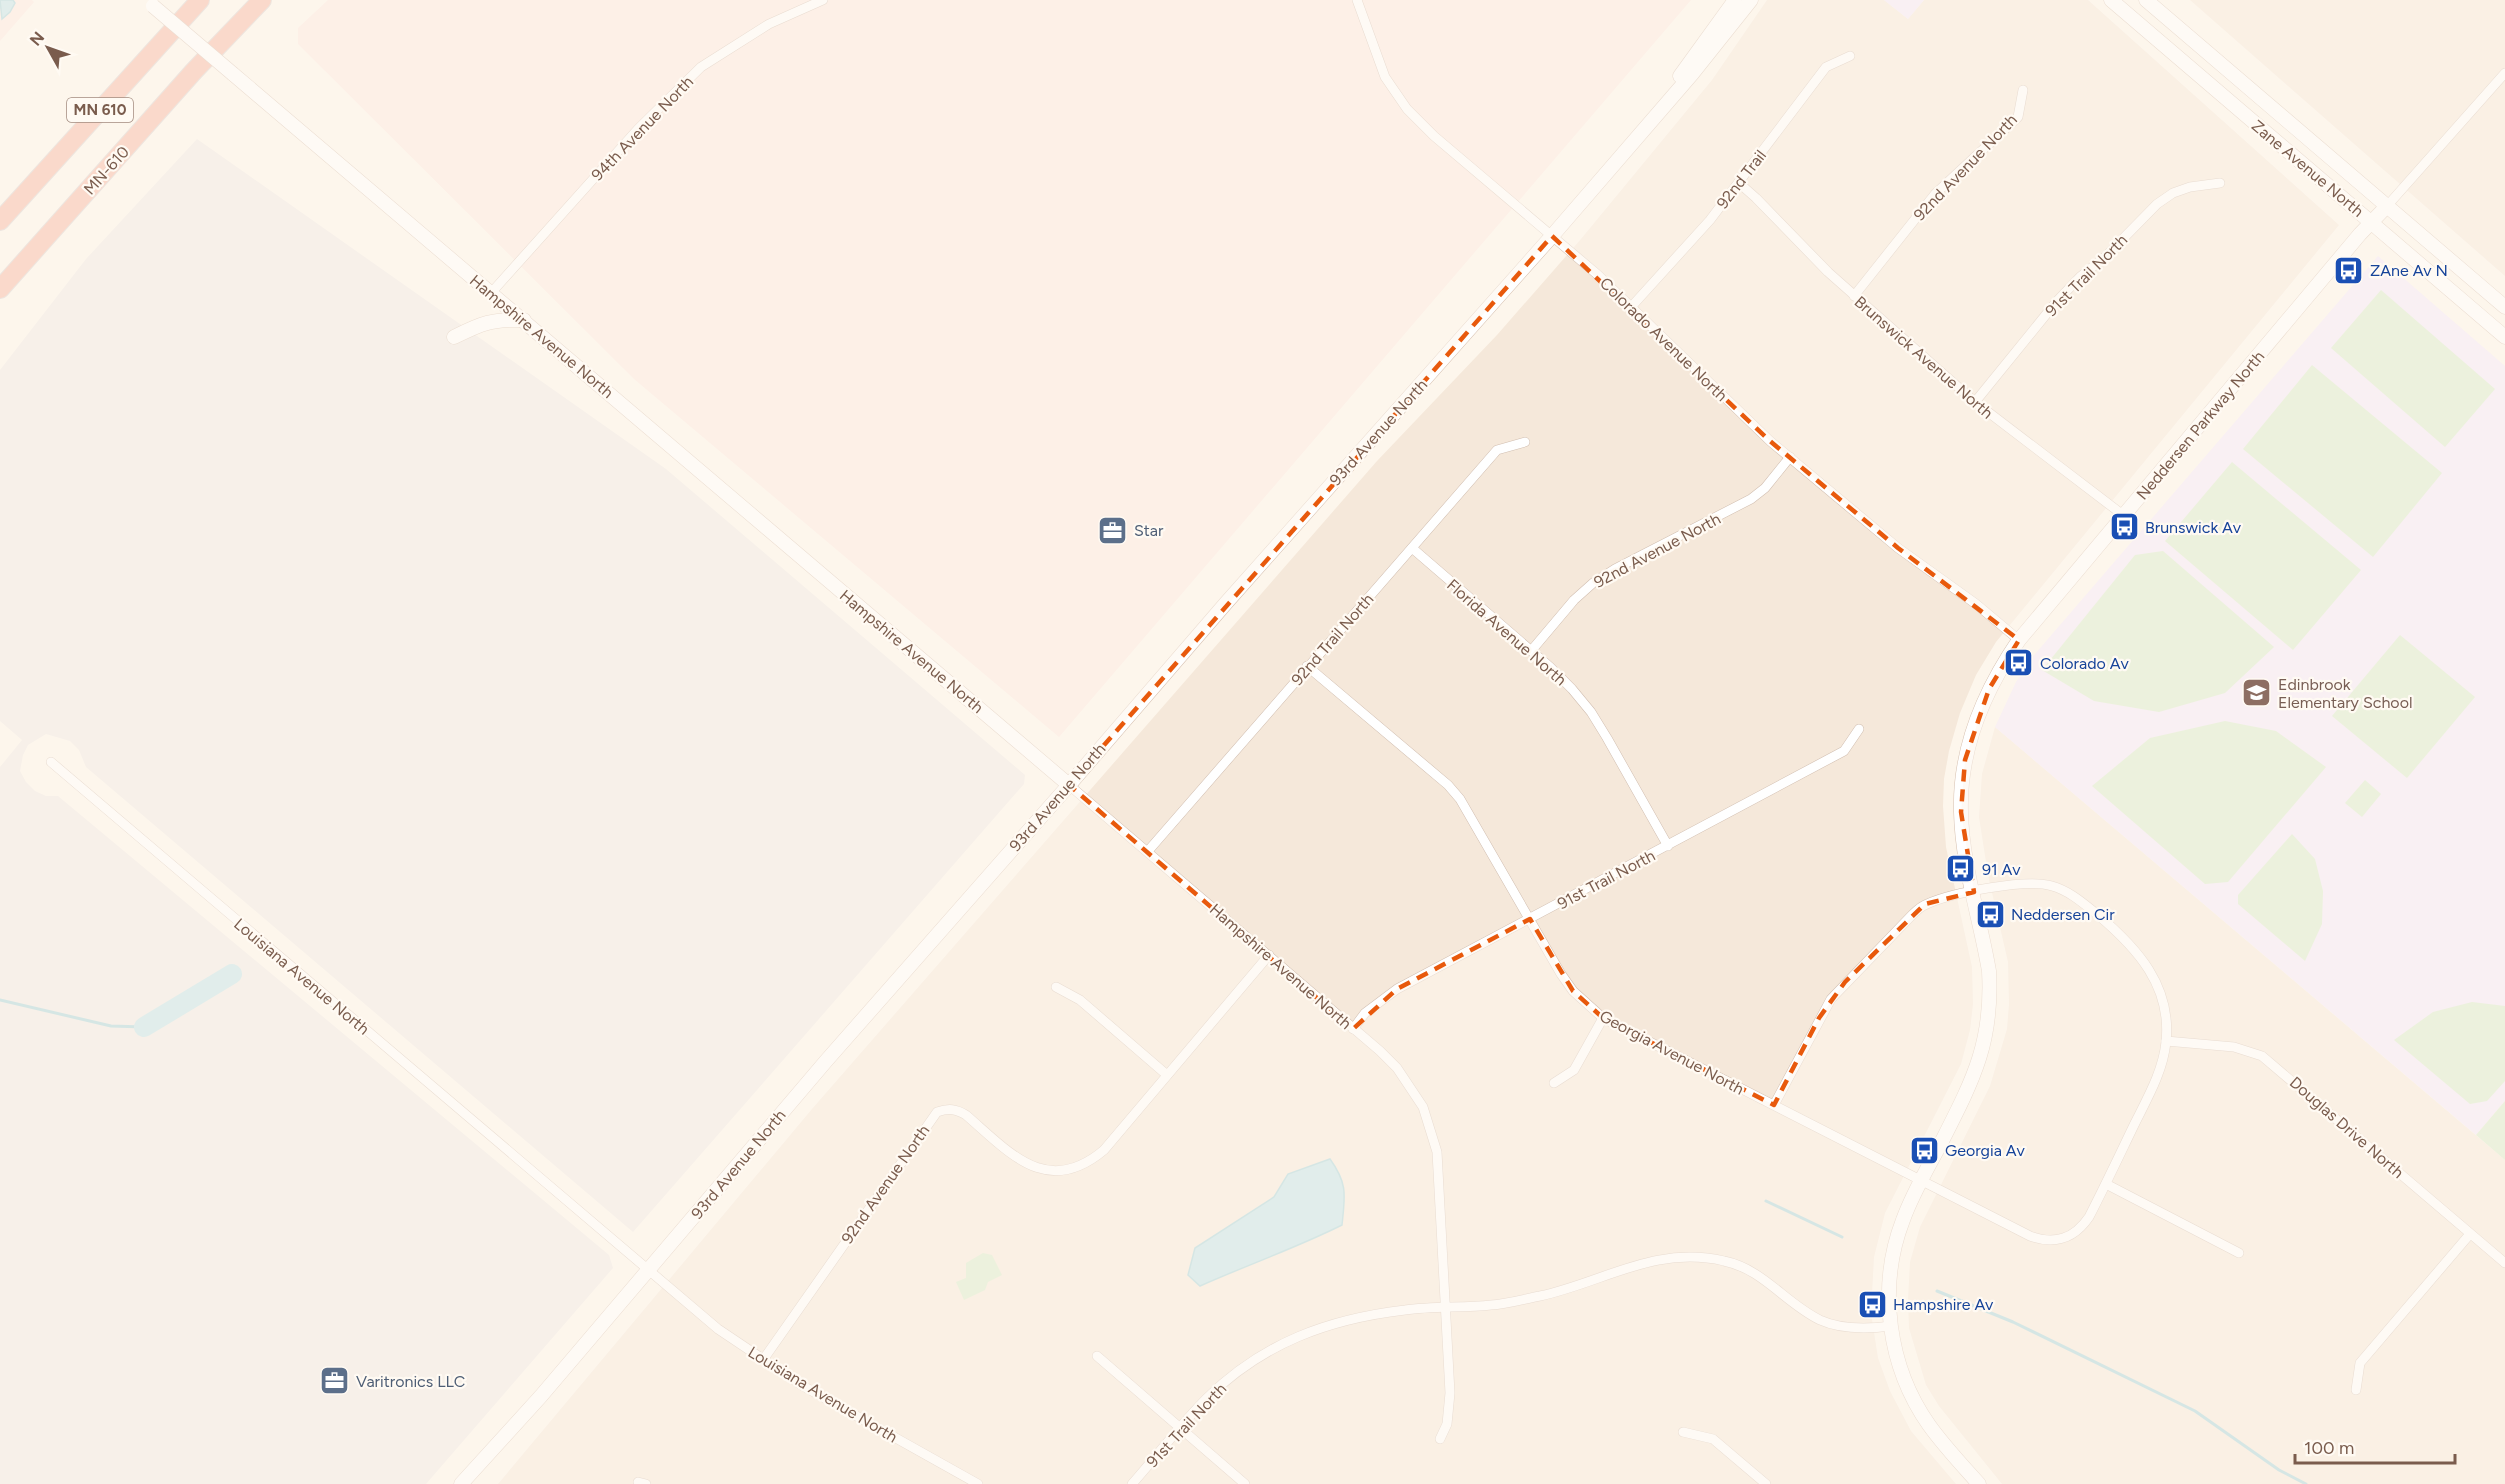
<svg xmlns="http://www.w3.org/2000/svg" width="2505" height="1484" font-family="Figtree,sans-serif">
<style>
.residential{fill:#f5e8da}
.commercial{fill:#fde8e0}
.industrial{fill:#efe9e4}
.education{fill:#f3e8fa}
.green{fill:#d8ecc9}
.water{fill:#bfe3e8;stroke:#a5d3da;stroke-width:1.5}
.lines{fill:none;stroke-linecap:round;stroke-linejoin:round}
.stream{stroke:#a5d3da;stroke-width:3}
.river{stroke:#bfe3e8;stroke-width:20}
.street-casing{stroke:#d1beb0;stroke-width:10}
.secondary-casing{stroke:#d6c0b0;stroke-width:15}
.highway-casing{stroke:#dad1cd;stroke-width:20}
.street{stroke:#fff;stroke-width:9}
.secondary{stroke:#fff;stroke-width:14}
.highway{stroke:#f7b7a3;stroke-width:18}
.secondary-bridge-casing{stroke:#d6c0b0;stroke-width:15;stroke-linecap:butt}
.secondary-bridge{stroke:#fff;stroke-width:14}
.marked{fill:none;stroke:#e8590c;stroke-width:4.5;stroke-dasharray:12 8;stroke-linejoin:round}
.labels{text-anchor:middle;stroke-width:4.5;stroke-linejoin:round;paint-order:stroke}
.shield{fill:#fffaf3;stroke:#a28b7f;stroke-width:1.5}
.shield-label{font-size:15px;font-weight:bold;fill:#7a5c4d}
.street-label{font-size:16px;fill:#7a5c4d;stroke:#fffaf3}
.transit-label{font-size:16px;fill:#164399;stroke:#fffaf3;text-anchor:start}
.service-label{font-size:16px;fill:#4e5e75;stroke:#fffaf3;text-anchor:start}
.education-label{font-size:16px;fill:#785e54;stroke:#fffaf3;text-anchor:start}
</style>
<rect width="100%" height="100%" fill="#fdf6ec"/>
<!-- residential -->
<g class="residential">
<path d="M1767,0H1884L1908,19L1924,0H2088L2339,225L1996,642L1976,675L1960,713L1949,751L1944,779L1943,806L1946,847L1972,967L1973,1004L1970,1030L1961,1064L1885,1213L1874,1257L1871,1313L1878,1358L1890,1391L1911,1431L1956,1484H498L812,1109L1377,461L1497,335L1581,239L1712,80Z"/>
<path d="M2190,0H2505V276L2417,199Z"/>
<path d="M1995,727L2505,1160V1484H2002L1939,1406L1926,1385L1909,1328L1908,1300L1910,1262L1920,1227L1990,1086L2007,1029L2009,1004L2008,962L1988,875L1979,817L1982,774Z"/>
</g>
<!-- commercial -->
<g class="commercial">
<path d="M0,0H32L34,2L0,41Z"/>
<path d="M328,0H1691L1059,737L634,379L298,44V28Z"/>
</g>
<!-- industrial -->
<path class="industrial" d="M197,139L666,469L1025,775L1024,784L633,1232L86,767L79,750L70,741L46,734L28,745L23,755L20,771L26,782L35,791L46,796H58L609,1255L613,1268L426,1484H0V767L22,740L0,721V370L86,259Z"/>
<!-- education -->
<g class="education">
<path d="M1884,0H1924L1908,19Z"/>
<path d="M2378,256L2505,366V1101L2476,1135L1995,727L2016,682L2029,661Z"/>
</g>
<!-- green -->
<g class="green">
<path d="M2381,290L2495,389L2445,447L2331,348Z"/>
<path d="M2312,365L2442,473L2373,557L2243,449Z"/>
<path d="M2232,462L2361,570L2293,650L2165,541Z"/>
<path d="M2163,551L2274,647L2225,693L2159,712L2094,701L2042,670L2135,555Z"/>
<path d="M2400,635L2475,697L2407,778L2332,716Z"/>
<path d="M2225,721L2276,731L2326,767L2228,882L2205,884L2092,786L2150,738Z"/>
<path d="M2365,780L2381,794L2362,817L2345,803Z"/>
<path d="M2292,834L2315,859L2323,891L2322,924L2305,961L2238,904V895Z"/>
<path d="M2472,1002L2505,1006V1081L2487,1101L2470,1104L2394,1040L2433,1012Z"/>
<path d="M2505,1101V1160L2476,1135Z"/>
<path d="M983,1253L992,1255L1002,1275L988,1282L985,1290L964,1300L956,1282L966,1278V1263Z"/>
</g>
<!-- water -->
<g class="water">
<path d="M0,0H13L15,3L10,12L2,19Z"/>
<path d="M1330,1159C1348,1184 1345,1195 1342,1225C1296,1248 1247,1265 1200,1286L1188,1275L1195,1248L1274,1197L1288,1174Z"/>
</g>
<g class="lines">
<!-- stream -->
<g class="stream">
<path d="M0,1000L111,1026L144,1027"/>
<path d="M1766,1201L1842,1237"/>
<path d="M1937,1291L2013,1322L2195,1411L2279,1470L2306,1484"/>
</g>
<!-- river -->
<path class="river" d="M144,1027L232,974"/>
<defs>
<g id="street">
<path d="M1357,0L1385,77L1407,109L1434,136L1598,275L1770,441L1898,548L1976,604L2019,640"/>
<path d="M1739,183L1756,198L1828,272L1975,402L2123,515"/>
<path d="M2387,206L2505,73"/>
<path d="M491,293L638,129L701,67L769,24L823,0"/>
<path d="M1854,296L1935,194L2018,117L2023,90"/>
<path d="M1632,306L1710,220L1826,67L1850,56"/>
<path d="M1975,402L2057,301L2080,277L2105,257L2157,204L2173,193L2190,187L2220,183"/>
<path d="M1412,548L1550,667L1572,689L1591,712L1607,738L1668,846"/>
<path d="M1531,651L1574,600L1593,583L1615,569L1751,499L1765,488L1790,457"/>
<path d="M1307,666L1448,785L1460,799L1561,974L1573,991L1603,1018L2030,1236C2055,1245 2074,1239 2089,1217C2105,1186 2120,1154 2135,1123C2148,1097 2163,1071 2166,1042C2172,986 2137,948 2098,915C2084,904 2070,891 2052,886C2027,878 1951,893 1927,904C1921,906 1916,911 1912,915L1831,999L1774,1105"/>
<path d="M51,762L718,1329L803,1386L978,1484"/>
<path d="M1069,785L1380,1051L1397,1068L1423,1107L1437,1152L1450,1393L1447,1424L1440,1439"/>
<path d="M1148,851L1497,450L1525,442"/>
<path d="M1056,987L1080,1000L1167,1075"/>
<path d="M1353,1029L1365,1013L1397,989L1844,751L1859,729"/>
<path d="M2166,1041L2234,1047L2262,1056L2505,1263"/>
<path d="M1554,1083L1574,1070L1603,1018"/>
<path d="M2106,1184L2239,1253"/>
<path d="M1097,1356L1245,1484"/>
<path d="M763,1360L937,1112C949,1108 956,1109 966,1115C1010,1153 1047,1198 1104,1150L1269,955"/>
<path d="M2356,1390L2360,1363L2470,1234"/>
<path d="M1683,1432L1713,1439L1766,1484"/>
<path d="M638,1482L646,1484"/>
<path d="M1132,1484C1157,1456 1180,1425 1207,1398C1263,1343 1328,1319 1405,1310C1433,1306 1463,1308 1491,1305C1507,1304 1524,1299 1540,1296C1604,1282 1655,1245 1724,1261C1763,1269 1785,1303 1820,1320C1842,1330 1868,1329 1891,1326"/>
</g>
<g id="secondary">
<path d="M2111,0L2505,337"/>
<path d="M2146,0L2505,307"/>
<path d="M233,74L1069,785"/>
<path d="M1680,76L1735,0"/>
<path d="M454,337C482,323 492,319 524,320"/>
<path d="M461,1484L541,1396L826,1061L1069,785L1226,603L1552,236L1692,74L1751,0"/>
<path d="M1979,1484C1962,1465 1944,1446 1929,1425C1888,1367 1877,1287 1903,1220C1913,1192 1929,1166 1943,1139C1974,1078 1993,1041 1989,971C1980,918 1962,865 1961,812C1959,749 1984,691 2019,640L2360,234L2387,206"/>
</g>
<g id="highway">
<path d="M0,221L200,0"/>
<path d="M0,289L194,71L262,0"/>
</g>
</defs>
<!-- street casing -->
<use href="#street" class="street-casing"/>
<!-- secondary casing -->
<use href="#secondary" class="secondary-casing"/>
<!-- highway casing -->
<use href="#highway" class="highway-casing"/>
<!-- street -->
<use href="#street" class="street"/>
<!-- secondary -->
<use href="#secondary" class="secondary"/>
<!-- highway -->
<use href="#highway" class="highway"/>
<defs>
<path id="secondary-bridge" d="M153,6L233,74"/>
</defs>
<!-- secondary-bridge casing -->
<use href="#secondary-bridge" class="secondary-bridge-casing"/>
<!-- secondary-bridge -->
<use href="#secondary-bridge" class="secondary-bridge"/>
</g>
<!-- marked area -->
<path d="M0 0H2505V1484H0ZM1552,236L1770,441L1898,548L2019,640L1989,689L1965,760L1961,812L1974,892L1925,904L1845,982L1819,1018L1774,1105L1603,1018L1573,991L1530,919L1397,989L1353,1029L1069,785Z" fill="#fdf6ec" fill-opacity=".55" fill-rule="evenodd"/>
<path class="marked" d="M1552,236L1770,441L1898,548L2019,640L1989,689L1965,760L1961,812L1974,892L1925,904L1845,982L1819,1018L1774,1105L1603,1018L1573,991L1530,919L1397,989L1353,1029L1069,785Z"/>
<!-- icons -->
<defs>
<symbol id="bus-square" viewBox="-11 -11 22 22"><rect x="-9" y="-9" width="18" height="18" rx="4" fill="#1a4fb4" stroke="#fffaf3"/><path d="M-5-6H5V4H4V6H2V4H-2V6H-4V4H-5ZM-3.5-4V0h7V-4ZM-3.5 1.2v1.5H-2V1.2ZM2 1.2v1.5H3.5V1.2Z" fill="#fff"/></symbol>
<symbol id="office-square" viewBox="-11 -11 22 22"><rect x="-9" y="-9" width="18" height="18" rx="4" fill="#5c6f8a" stroke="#fffaf3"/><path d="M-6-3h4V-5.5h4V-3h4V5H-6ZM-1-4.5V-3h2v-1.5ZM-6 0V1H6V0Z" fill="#fff"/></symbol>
<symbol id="school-square" viewBox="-11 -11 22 22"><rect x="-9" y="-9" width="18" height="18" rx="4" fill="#8d6e63" stroke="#fffaf3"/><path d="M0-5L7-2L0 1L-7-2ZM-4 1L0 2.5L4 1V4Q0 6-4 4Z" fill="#fff"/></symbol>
</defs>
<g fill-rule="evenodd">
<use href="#bus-square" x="2332" y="254" width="33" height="33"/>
<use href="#bus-square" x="2108" y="510" width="33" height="33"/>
<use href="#office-square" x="1096" y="514" width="33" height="33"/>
<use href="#bus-square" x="2002" y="646" width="33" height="33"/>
<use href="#school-square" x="2240" y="676" width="33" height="33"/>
<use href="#bus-square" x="1944" y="852" width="33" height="33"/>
<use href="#bus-square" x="1974" y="898" width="33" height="33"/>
<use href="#bus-square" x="1908" y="1134" width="33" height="33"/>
<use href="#bus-square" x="1856" y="1288" width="33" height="33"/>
<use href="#office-square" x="318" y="1364" width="33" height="33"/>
</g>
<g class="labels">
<!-- shield labels -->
<rect class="shield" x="67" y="98" width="66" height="24" rx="4.5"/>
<g class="shield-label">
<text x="100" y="115">MN 610</text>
</g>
<!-- street labels -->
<g class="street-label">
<text transform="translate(642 128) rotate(-46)" y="6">94th Avenue North</text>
<text transform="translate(1965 167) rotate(-46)" y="6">92nd Avenue North</text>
<text transform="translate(2308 168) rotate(40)" y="6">Zane Avenue North</text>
<text transform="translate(106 170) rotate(-48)" y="6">MN-610</text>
<text transform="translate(1741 179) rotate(-52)" y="6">92nd Trail</text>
<text transform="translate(2086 275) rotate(-45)" y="6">91st Trail North</text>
<text transform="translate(542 336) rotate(40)" y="6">Hampshire Avenue North</text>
<text transform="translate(1664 339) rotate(44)" y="6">Colorado Avenue North</text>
<text transform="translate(1924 357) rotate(41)" y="6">Brunswick Avenue North</text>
<text transform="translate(2200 425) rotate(-50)" y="6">Neddersen Parkway North</text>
<text transform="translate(1378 432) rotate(-48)" y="6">93rd Avenue North</text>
<text transform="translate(1657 550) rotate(-28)" y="6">92nd Avenue North</text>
<text transform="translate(1507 632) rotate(41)" y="6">Florida Avenue North</text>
<text transform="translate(1332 639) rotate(-49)" y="6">92nd Trail North</text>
<text transform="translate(912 651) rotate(40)" y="6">Hampshire Avenue North</text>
<text transform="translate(1057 797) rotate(-49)" y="6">93rd Avenue North</text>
<text transform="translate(1606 879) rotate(-28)" y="6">91st Trail North</text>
<text transform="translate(1281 966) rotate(41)" y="6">Hampshire Avenue North</text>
<text transform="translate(302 976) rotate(40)" y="6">Louisiana Avenue North</text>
<text transform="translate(1672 1052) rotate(28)" y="6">Georgia Avenue North</text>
<text transform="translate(2347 1127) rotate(41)" y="6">Douglas Drive North</text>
<text transform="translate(738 1164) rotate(-50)" y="6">93rd Avenue North</text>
<text transform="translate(885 1184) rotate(-55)" y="6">92nd Avenue North</text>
<text transform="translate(823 1394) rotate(31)" y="6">Louisiana Avenue North</text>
<text transform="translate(1186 1425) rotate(-47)" y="6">91st Trail North</text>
</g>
<!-- transit labels -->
<g class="transit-label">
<text x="2370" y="276">ZAne Av N</text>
<text x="2145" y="533">Brunswick Av</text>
<text x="2040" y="669">Colorado Av</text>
<text x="1982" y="875">91 Av</text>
<text x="2011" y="920">Neddersen Cir</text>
<text x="1945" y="1156">Georgia Av</text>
<text x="1893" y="1310">Hampshire Av</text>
</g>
<!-- service labels -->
<g class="service-label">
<text x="1134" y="536">Star</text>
<text x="356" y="1387">Varitronics LLC</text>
</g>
<!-- education labels -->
<g class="education-label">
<text x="2278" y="690">Edinbrook<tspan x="2278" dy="18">Elementary School</tspan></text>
</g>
</g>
<!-- north arrow -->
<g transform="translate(48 48) rotate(310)" stroke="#fffaf3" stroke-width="4.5" paint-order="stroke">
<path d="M0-4.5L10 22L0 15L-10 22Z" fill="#7a5c4d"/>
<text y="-9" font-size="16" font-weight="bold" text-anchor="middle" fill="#7a5c4d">N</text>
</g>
<!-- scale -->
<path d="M2295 1454v9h160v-9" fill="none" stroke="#7a5c4d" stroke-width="3"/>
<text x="2304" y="1454" font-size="18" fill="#7a5c4d" stroke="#fffaf3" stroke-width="4.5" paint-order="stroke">100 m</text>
</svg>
